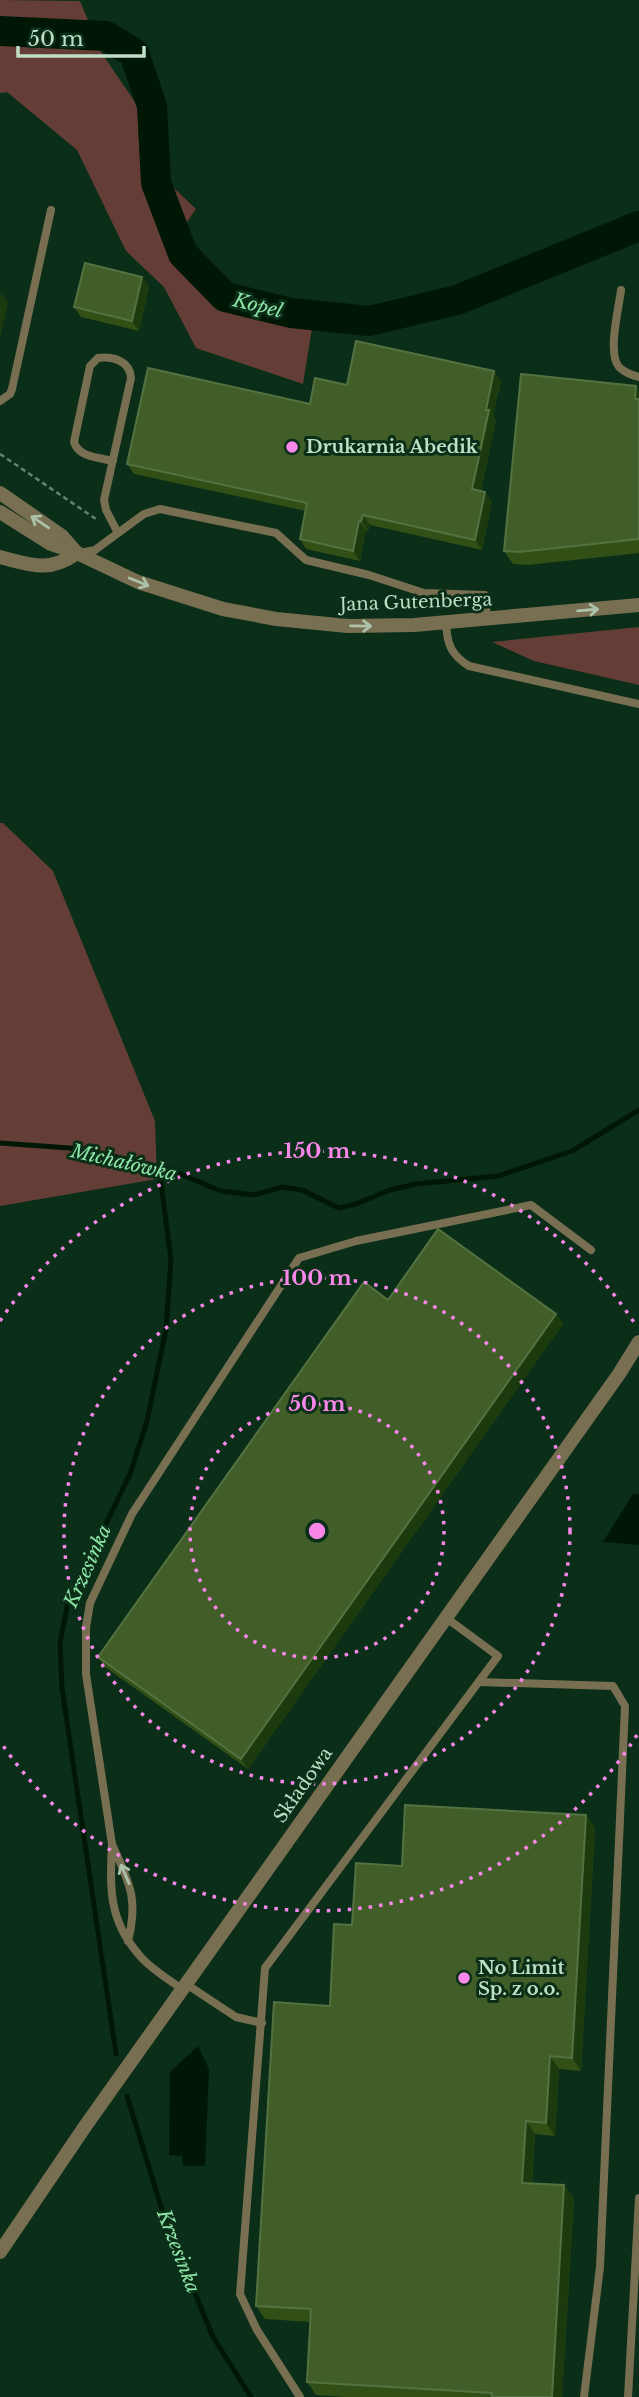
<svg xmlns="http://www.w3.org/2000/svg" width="639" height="2397" font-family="'Libre Baskerville',serif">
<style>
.green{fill:#643e36}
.water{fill:#001705}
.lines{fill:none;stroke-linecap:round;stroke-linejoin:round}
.stream{stroke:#001705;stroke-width:5}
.river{stroke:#001705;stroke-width:30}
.path{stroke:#63856d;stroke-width:2.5;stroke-dasharray:5 3.5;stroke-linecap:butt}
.service{stroke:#786f52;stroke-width:8}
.minor{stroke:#786f52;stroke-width:14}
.tertiary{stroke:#786f52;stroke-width:14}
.wall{fill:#324f15}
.shaded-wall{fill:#1b3b0e}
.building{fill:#415e28;stroke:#547241;stroke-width:2}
.oneway{stroke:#acc2a9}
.ring{fill:none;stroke:#f987e9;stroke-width:3.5;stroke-dasharray:3.5 7}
.poi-dot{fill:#f987e9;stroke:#0a2e17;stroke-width:2.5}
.labels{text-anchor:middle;stroke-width:6;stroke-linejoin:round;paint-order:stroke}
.poi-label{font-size:18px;font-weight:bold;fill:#bedec6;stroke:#0a2e17;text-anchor:start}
.street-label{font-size:18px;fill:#bedec6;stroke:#0a2e17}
.water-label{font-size:19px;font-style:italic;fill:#8de4a7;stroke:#0a2e17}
.centre{fill:#f987e9;stroke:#0a2e17;stroke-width:3.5}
.ring-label{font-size:21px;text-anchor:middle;font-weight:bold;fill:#f987e9;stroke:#0a2e17;stroke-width:6;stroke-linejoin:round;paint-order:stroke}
</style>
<rect width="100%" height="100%" fill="#0a2e17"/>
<!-- green -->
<g class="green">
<path d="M0,0L80,1L101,52L137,105L140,156L196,209L168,249L212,295L260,318L312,328L303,384L196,348L164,287L126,251L77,150L7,92L0,93Z"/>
<path d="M639,627V685L534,661L492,642Z"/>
<path d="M0,823H3L53,871L155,1121L157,1179L0,1206Z"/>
</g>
<!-- water -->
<g class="water">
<path d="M633,1494H639V1545L603,1542Z"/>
<path d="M198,2046L209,2069L205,2166H183L182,2156L169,2155L170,2072Z"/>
</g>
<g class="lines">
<!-- stream -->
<g class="stream">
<path d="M0,1143L83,1149L171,1170L221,1191L254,1195L282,1187L302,1190L339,1208L356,1204L390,1190L416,1184L498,1176L572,1151L639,1110"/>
<path d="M116,2054L62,1688L60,1643L68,1602L130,1474L147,1421L166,1329L171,1260L159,1167"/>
<path d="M127,2096L167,2226L213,2337L251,2397"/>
</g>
<!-- river -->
<path class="river" d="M0,31L106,36L134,53L152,106L156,183L183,254L225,297L291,313L369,321L457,300L639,226"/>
<!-- path -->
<path class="path" d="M0,454L96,519"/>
<!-- service -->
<g class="service">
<path d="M621,290C619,308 607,353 619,367C625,373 632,375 639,377"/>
<path d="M0,401L10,394L12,389L51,210"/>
<path d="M118,533L144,514L160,509L276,533L306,560L369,575L424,593L485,595L487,619"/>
<path d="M80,553L95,550L118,533L106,510L104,500L131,378C130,361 113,356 98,358L90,366L74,442C79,458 99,457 113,461"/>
<path d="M446,623C447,644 451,655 469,666L639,704"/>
<path d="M479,1682L613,1686L625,1706L600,2267L584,2397"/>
<path d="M112,1844L86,1674V1627L90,1603L132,1514L299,1258L356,1241L531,1205L591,1250"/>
<path d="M128,1941C139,1898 129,1883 112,1844C110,1888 108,1920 140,1956C151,1969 168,1979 182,1989"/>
<path d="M186,1984L236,2017L262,2023"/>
<path d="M300,2397L257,2330L240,2294L265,1968L498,1656L445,1617"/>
<path d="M628,2397L639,2198"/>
</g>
<!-- minor -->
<g class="minor">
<path d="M0,557C31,565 49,573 77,553"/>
<path d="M0,2252L86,2125L619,1374L639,1342"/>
</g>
<!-- tertiary -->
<g class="tertiary">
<path d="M0,493L62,536L76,552"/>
<path d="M0,512L51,544L77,553L138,582L223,609L276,619L348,626L414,625L639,605"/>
</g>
</g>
<!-- wall -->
<g class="wall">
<path d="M142,277L149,287L139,331L81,317L74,307Z"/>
<path d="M501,381L493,416L496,420L481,491L485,492L492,502L482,550L370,525L368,531L366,530L360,561L306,549L300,539L306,511L134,474L127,464L310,404L347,385Z"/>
<path d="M639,390V553L528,565L513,564L504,551Z"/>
<path d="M556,1314L563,1324L248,1769L105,1667L98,1657Z"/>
<path d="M586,1815L595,1828L581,2071L559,2069L555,2136L535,2134L532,2183L564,2185L574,2198L562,2397H346L316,2395L307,2382L311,2322L265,2319L256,2306L330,2006L352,1925L402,1866Z"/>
</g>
<!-- shaded-wall -->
<g class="shaded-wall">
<path d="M142,277L149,287L139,331L132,321Z"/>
<path d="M1,293L8,303L0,339V297Z"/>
<path d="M494,371L501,381L493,416L496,420L479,499L472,489L486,410Z"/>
<path d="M636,386L639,390V405L635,399Z"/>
<path d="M485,492L492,502L482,550L475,540Z"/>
<path d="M363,515L370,525L368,531L361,521Z"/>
<path d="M359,521L366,530L360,561L353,551Z"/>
<path d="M556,1314L563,1324L248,1769L241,1759Z"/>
<path d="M586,1815L595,1828L581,2071L572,2058Z"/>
<path d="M550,2056L559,2069L555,2136L546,2123Z"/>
<path d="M526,2121L535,2134L531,2196L522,2183Z"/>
<path d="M564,2185L574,2198L562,2397H552Z"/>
</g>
<!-- building -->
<g class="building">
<path d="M85,263L142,277L132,321L74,307Z"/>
<path d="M356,341L494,371L486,410H489L472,489L485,492L475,540L363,515L361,521H359L353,551L300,539L307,503L127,464L148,368L310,404L315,378L347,385Z"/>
<path d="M521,374L636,386L635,399H639V539L519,552L504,551Z"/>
<path d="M438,1229L556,1314L241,1759L98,1657L364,1282L388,1300Z"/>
<path d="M405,1805L586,1815L572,2058L550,2056L546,2123L526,2121L522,2183L564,2185L552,2397H492V2393L307,2382L311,2309L256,2306L274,2002L330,2006L334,1924L352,1925L356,1863L402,1866Z"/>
</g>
<!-- one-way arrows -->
<defs><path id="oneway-shaft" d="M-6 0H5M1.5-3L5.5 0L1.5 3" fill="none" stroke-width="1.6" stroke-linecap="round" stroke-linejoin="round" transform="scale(1.75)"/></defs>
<g class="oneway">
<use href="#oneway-shaft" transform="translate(40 522) rotate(-146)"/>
<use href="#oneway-shaft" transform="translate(139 582) rotate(22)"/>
<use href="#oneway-shaft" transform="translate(588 610) rotate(-5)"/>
<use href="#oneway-shaft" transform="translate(361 626) rotate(1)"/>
<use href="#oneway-shaft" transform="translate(125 1874) rotate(-113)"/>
</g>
<!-- distance rings -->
<g class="ring">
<circle cx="317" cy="1531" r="127"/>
<circle cx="317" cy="1531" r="253"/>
<path d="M637 1735A380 380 0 0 1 0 1741M0 1321A380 380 0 0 1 637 1327"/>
</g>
<!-- markers -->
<g class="poi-dot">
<circle cx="292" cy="447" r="7"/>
<circle cx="464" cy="1978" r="7"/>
</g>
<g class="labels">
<!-- poi labels -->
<g class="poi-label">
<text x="306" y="453">Drukarnia Abedik</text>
<text x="478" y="1974">No Limit<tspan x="478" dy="21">Sp. z o.o.</tspan></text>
</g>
<!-- street labels -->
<g class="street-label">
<text transform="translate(416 602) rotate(-2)" y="6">Jana Gutenberga</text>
<text transform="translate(303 1785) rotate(-55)" y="6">Składowa</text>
</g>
<!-- water labels -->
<g class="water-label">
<text transform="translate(258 305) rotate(14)" y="7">Kopel</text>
<text transform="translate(124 1162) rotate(13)" y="7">Michałówka</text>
<text transform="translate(87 1566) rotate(-66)" y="7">Krzesinka</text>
<text transform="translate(179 2251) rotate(69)" y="7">Krzesinka</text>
</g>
</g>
<circle cx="317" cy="1531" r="10" class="centre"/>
<g class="ring-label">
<text x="317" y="1158">150 m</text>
<text x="317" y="1285">100 m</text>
<text x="317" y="1411">50 m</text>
</g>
<!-- scale -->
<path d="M18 46v10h126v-10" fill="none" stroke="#bedec6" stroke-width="3.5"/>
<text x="28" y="46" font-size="21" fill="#bedec6" stroke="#0a2e17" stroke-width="5" paint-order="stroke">50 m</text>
</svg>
